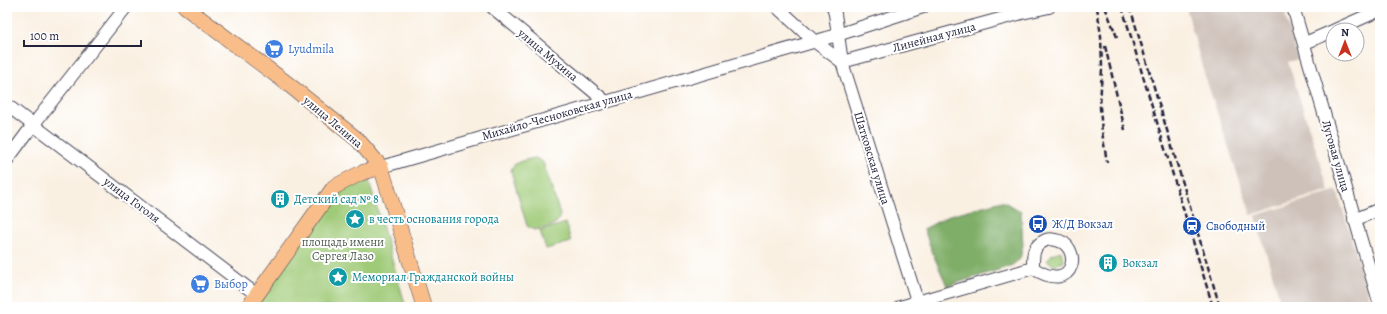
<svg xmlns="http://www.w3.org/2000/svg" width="1387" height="314" font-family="Alegreya,serif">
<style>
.industrial{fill:#cec1b9}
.green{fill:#9fca77;stroke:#607659}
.forest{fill:#7fae68;stroke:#506852}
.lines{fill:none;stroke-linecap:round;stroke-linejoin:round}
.minor-casing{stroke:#424154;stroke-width:14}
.major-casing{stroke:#424154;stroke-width:16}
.minor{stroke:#fff;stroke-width:12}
.major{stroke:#f8bd89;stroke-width:15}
.rail{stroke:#22223b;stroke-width:2.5;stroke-dasharray:6 3;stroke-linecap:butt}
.labels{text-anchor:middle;stroke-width:4;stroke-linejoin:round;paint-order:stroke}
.street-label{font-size:12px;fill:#22223b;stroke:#fff}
.shop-label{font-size:12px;fill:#366cbe;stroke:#fff;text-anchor:start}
.culture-label{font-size:12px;fill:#0d838f;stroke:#fff;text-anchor:start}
.transit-label{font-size:12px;fill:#164399;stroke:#fff;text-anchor:start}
.park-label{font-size:12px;fill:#4e5d50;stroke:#fff}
</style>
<rect width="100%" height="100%" fill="#fff"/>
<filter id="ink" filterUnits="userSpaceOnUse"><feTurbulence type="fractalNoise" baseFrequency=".025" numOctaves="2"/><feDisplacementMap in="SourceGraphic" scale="8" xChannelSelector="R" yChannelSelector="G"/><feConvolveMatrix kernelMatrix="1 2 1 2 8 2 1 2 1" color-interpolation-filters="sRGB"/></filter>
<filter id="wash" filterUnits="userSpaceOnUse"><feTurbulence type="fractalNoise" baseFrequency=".012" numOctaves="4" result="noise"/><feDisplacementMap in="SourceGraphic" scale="16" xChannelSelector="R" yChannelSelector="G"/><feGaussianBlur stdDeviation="0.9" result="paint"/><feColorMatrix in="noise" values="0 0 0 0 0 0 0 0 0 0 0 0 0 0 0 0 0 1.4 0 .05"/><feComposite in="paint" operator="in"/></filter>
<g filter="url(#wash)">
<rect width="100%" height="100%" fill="#faf0e2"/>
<!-- industrial -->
<g class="industrial">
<path d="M1186,7H1283L1298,59L1288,62L1329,190L1251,215L1203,70Z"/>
<path d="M1337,190L1372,307H1282L1255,216Z"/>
</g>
<!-- green -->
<g class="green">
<path d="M535,158L543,162L560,214C559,227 544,228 534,230L527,226L511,171C512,161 527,160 535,158Z"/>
<path d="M369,181L406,307H252L334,187Z"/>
<path d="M566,223L571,242L546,249L540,231Z"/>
<path d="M1061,251L1064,262L1054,265L1047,261L1052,254Z"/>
</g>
<!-- forest -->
<path class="forest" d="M1002,201L1021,211L1023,245L1020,259L1011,266L947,286L933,254L924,229L950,215Z"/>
</g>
<g filter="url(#ink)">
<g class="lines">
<defs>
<g id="minor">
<path d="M492,7L605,101"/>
<path d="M777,7L814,41L842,62L1022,13L1049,7"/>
<path d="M833,7L835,14L842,62L919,307"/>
<path d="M1293,7L1380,305"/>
<path d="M1335,30L1380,10"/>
<path d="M1305,43L1333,31"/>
<path d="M7,105L257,295"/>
<path d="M7,160L33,125L126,7"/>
<path d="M381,167L837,35L923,7"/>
<path d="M1354,220L1380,209"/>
<path d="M900,307L1033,268C1077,297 1083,243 1055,240C1051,239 1049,239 1046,240C1032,246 1033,255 1033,268"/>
</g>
<g id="major">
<path d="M185,7L288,84L358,140L381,167L424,307"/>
<path d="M248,307L334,187L361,173L381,167"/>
</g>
</defs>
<!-- minor casing -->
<use href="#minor" class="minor-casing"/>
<!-- major casing -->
<use href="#major" class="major-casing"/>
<!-- minor -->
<use href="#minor" class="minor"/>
<!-- major -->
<use href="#major" class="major"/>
<!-- rail -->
<g class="rail">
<path d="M1097,7L1101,36L1102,68L1100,107L1102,132L1107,162"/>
<path d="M1105,7L1117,37"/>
<path d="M1122,7L1213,307"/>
<path d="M1130,7L1220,307"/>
<path d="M1105,46L1125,130"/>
</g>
</g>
</g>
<!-- icons -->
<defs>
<symbol id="supermarket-disc" viewBox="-11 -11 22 22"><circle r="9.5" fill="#3f7fe0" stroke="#fff"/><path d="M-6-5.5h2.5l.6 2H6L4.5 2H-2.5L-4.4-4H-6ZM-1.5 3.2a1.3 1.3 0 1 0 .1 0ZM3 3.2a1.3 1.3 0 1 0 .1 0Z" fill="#fff"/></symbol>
<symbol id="building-disc" viewBox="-11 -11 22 22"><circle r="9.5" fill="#0f9aa8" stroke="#fff"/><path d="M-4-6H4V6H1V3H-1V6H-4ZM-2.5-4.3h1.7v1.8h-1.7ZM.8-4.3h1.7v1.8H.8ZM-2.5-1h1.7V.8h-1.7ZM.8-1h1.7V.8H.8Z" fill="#fff"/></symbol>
<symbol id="sight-disc" viewBox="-11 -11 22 22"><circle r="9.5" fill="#0f9aa8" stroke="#fff"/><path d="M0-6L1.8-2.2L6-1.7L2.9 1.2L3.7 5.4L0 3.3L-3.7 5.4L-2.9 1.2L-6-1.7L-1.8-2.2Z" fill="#fff"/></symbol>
<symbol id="bus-disc" viewBox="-11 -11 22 22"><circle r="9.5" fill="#1a4fb4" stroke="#fff"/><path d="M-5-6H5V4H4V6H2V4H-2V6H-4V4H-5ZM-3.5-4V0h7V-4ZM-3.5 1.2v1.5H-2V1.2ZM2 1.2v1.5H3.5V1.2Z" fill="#fff"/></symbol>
<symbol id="station-disc" viewBox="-11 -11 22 22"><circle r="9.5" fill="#1a4fb4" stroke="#fff"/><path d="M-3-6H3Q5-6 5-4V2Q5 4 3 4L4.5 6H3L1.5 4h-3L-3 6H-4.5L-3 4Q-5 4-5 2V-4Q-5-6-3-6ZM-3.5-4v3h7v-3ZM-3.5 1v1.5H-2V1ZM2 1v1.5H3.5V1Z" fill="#fff"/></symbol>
</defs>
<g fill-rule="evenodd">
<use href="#supermarket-disc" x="263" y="38" width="22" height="22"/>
<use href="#building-disc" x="269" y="188" width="22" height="22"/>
<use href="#sight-disc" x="344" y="208" width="22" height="22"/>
<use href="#bus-disc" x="1027" y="213" width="22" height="22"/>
<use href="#station-disc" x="1181" y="215" width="22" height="22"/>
<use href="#building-disc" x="1097" y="252" width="22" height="22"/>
<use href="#sight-disc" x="327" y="266" width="22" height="22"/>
<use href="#supermarket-disc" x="189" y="273" width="22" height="22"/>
</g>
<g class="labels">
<!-- street labels -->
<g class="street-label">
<text transform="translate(934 37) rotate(-15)" y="4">Линейная улица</text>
<text transform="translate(548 55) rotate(40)" y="4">улица Мухина</text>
<text transform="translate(557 115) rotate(-16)" y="4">Михайло-Чесноковская улица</text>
<text transform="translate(333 122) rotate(40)" y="4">улица Ленина</text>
<text transform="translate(1336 156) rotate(74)" y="4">Луговая улица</text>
<text transform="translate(872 158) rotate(73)" y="4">Шатковская улица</text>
<text transform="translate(132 200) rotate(37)" y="4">улица Гоголя</text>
</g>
<!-- shop labels -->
<g class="shop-label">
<text x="288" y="53">Lyudmila</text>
<text x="214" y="288">Выбор</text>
</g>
<!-- culture labels -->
<g class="culture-label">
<text x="294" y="203">Детский сад № 8</text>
<text x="369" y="223">в честь основания города</text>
<text x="1122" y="267">Вокзал</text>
<text x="352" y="281">Мемориал Гражданской войны</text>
</g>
<!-- transit labels -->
<g class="transit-label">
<text x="1052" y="228">Ж/Д Вокзал</text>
<text x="1206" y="230">Свободный</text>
</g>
<!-- park labels -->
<g class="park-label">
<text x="343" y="246">площадь имени<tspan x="343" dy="14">Сергея Лазо</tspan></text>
</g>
</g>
<!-- margin -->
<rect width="1387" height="314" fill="none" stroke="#fff" stroke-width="24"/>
<!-- north arrow -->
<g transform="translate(1345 42)"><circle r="19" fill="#ffffff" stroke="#a7a7b1"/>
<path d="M0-3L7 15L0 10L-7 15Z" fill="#c8321e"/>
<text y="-6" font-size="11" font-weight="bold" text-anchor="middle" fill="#22223b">N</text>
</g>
<!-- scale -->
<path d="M24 40v6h117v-6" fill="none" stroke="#22223b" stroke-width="2"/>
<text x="30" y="40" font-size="12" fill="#22223b" stroke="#ffffff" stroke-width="3" paint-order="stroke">100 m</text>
</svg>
